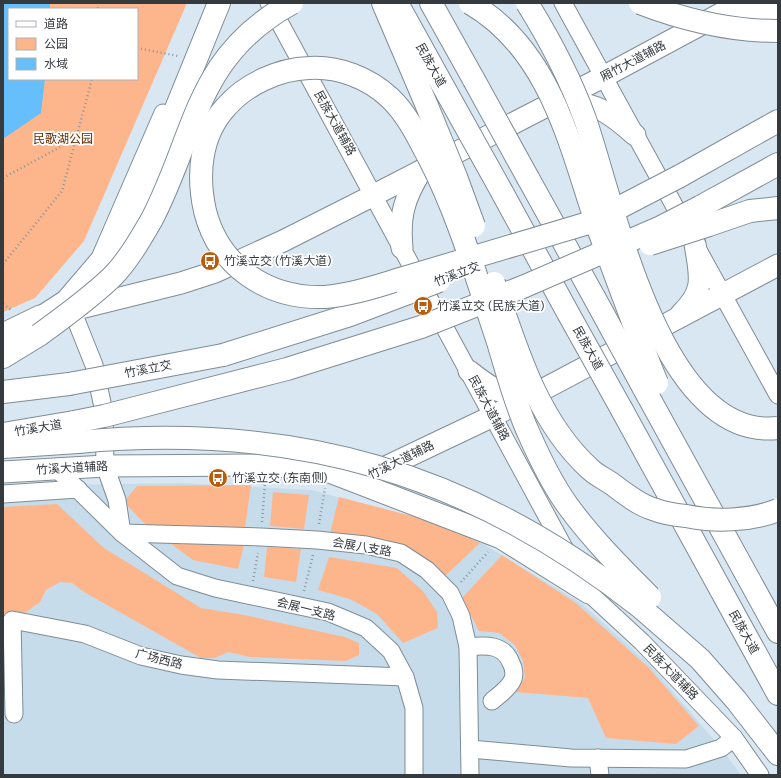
<svg xmlns="http://www.w3.org/2000/svg" width="781" height="778" font-family="Figtree,'Noto Sans SC',sans-serif">
<style>
.built{fill:#c7dceb}
.green{fill:#fdb68b;fill-rule:evenodd}
.water{fill:#66befb}
.lines{fill:none;stroke-linecap:round;stroke-linejoin:round}
.minor-casing{stroke:#7f8c95;stroke-width:19}
.major-casing{stroke:#7f8c95;stroke-width:23}
.highway-casing{stroke:#7f8c95;stroke-width:24}
.path{stroke:#8b949c;stroke-width:2.5;stroke-dasharray:1 3;stroke-linecap:butt}
.minor{stroke:#fff;stroke-width:17}
.major{stroke:#fff;stroke-width:21}
.highway{stroke:#fff;stroke-width:22}
.highway-bridge-casing{stroke:#7f8c95;stroke-width:24;stroke-linecap:butt}
.highway-bridge{stroke:#fff;stroke-width:22}
.labels{text-anchor:middle;stroke-width:3.5;stroke-linejoin:round;paint-order:stroke}
.street-label{font-size:12px;fill:#353a3f;stroke:#fff}
.park-label{font-size:12px;fill:#5f2b00;stroke:#fff}
.poi-label{font-size:12px;fill:#353a3f;stroke:#fff;text-anchor:start}
</style>
<rect width="100%" height="100%" fill="#d9e7f2"/>
<!-- built -->
<path class="built" d="M182,483L312,490L464,532L581,603L651,666L721,748L741,775H3V486Z"/>
<!-- green -->
<g class="green">
<path d="M3,3H187L84,241L35,298L3,312ZM9,9H137V79H9Z"/>
<path d="M251,485L245,528L147,526L124,502L137,486Z"/>
<path d="M273,492L309,495L304,529L270,526Z"/>
<path d="M339,497L435,522L480,543L445,576L417,555L385,539L329,537Z"/>
<path d="M57,504L104,548L201,608L244,615L345,637L359,643V655L346,661L250,657L228,652L215,658H201L84,592L72,583L60,582L46,590L40,602L22,615H3V507Z"/>
<path d="M170,543L244,545L238,569L193,560Z"/>
<path d="M267,547L301,549L296,582L264,577Z"/>
<path d="M502,555L576,603L649,668L699,726L676,744L606,738L588,698L516,692L525,677L523,661L515,645L499,633L479,631L462,598Z"/>
<path d="M329,557L397,568L423,591L437,612L438,628L403,643L377,614L350,599L318,590Z"/>
</g>
<!-- water -->
<path class="water" d="M3,3H50V9H9V79H45L41,113L3,139Z"/>
<g class="lines">
<defs>
<g id="minor">
<path d="M269,3L569,557"/>
<path d="M563,3L686,227"/>
<path d="M698,250L778,395"/>
<path d="M72,310L94,365L104,412L105,466L117,500L122,533"/>
<path d="M42,314L65,299L100,258L163,113"/>
<path d="M57,469L122,533L177,576L215,588L328,612L366,628L391,651L405,677L414,708V775"/>
<path d="M3,494L78,489"/>
<path d="M122,533L261,537L317,540L366,545L401,553L427,570L450,593L461,616L468,647L470,775"/>
<path d="M583,582L589,593L642,642L734,738L760,775"/>
<path d="M468,647C486,645 504,644 511,663C514,668 515,676 512,681C508,689 499,695 492,701"/>
<path d="M14,714L12,620L85,634L141,656L181,665L218,670L405,677"/>
<path d="M470,749L571,758L686,759L721,748L734,738"/>
<path d="M598,758L600,775"/>
</g>
<g id="major">
<path d="M564,104C594,99 615,117 635,135"/>
<path d="M402,248C399,216 404,198 421,171"/>
<path d="M681,314C706,290 700,276 695,244"/>
<path d="M3,334L40,316L72,310L181,283L215,272L283,241L374,195L603,77L726,11L778,9"/>
<path d="M469,371C488,386 505,400 531,392"/>
<path d="M3,472L105,466L266,465L327,471L501,538L589,593"/>
<path d="M371,474L493,416L778,265"/>
</g>
<g id="highway">
<path d="M383,3L427,106"/>
<path d="M397,3L448,95"/>
<path d="M431,3L474,80"/>
<path d="M680,176L778,121"/>
<path d="M528,178L594,297"/>
<path d="M502,192L568,313"/>
<path d="M700,207L778,164"/>
<path d="M709,225L750,211L778,208"/>
<path d="M87,295L125,234L219,3"/>
<path d="M223,355L350,315L408,293"/>
<path d="M3,357L39,335"/>
<path d="M3,392L69,384"/>
<path d="M648,396L778,632"/>
<path d="M622,410L778,694"/>
<path d="M3,434L74,422"/>
<path d="M3,447L78,442"/>
<path d="M639,606L700,659L736,700L778,754"/>
</g>
</defs>
<!-- minor casing -->
<use href="#minor" class="minor-casing"/>
<!-- major casing -->
<use href="#major" class="major-casing"/>
<!-- highway casing -->
<use href="#highway" class="highway-casing"/>
<!-- path -->
<g class="path">
<path d="M97,3L98,9"/>
<path d="M137,48L178,56"/>
<path d="M3,178L75,139"/>
<path d="M3,264L62,191L92,79"/>
<path d="M3,304L11,310"/>
<path d="M262,522L265,483"/>
<path d="M319,524L325,488"/>
<path d="M253,581L258,553"/>
<path d="M461,582L488,552"/>
<path d="M304,591L313,555"/>
</g>
<!-- minor -->
<use href="#minor" class="minor"/>
<!-- major -->
<use href="#major" class="major"/>
<!-- highway -->
<use href="#highway" class="highway"/>
<defs>
<g id="highway-bridge">
<path d="M470,3C551,50 570,146 598,228C617,280 636,332 657,383"/>
<path d="M527,3C550,40 570,78 585,119C614,202 660,442 778,428"/>
<path d="M640,3C684,20 731,31 778,31"/>
<path d="M474,80L528,178"/>
<path d="M448,95L502,192"/>
<path d="M427,106L456,177L474,226"/>
<path d="M601,217L680,176"/>
<path d="M585,224L400,279C376,287 350,295 325,297C268,299 219,267 205,211C197,175 200,135 226,107C246,84 279,69 309,68C338,66 369,78 390,98C407,114 418,137 429,158C458,214 477,279 497,339C507,371 515,404 529,434C540,459 552,484 568,506C592,539 621,568 650,597"/>
<path d="M650,244L709,225"/>
<path d="M494,283C516,347 537,421 590,469C596,475 605,479 612,484C624,493 639,505 653,509C663,513 675,515 686,516C715,522 750,521 778,510"/>
<path d="M408,293L439,281"/>
<path d="M594,297L648,396"/>
<path d="M568,313L622,410"/>
<path d="M39,335C64,317 90,298 112,277C128,261 141,238 152,219C197,132 195,56 292,3"/>
<path d="M69,384L223,355"/>
<path d="M74,422L104,416L287,369L421,327L525,286L661,227L700,207"/>
<path d="M78,442C293,422 469,472 639,606"/>
</g>
</defs>
<!-- highway-bridge casing -->
<use href="#highway-bridge" class="highway-bridge-casing"/>
<!-- highway-bridge -->
<use href="#highway-bridge" class="highway-bridge"/>
</g>
<!-- icons -->
<defs>
<symbol id="bus-disc" viewBox="-11 -11 22 22"><circle r="9.5" fill="#b95c0c" stroke="#fff"/><path d="M-5-6H5V4H4V6H2V4H-2V6H-4V4H-5ZM-3.5-4V0h7V-4ZM-3.5 1.2v1.5H-2V1.2ZM2 1.2v1.5H3.5V1.2Z" fill="#fff"/></symbol>
</defs>
<g fill-rule="evenodd">
<use href="#bus-disc" x="199" y="250" width="22" height="22"/>
<use href="#bus-disc" x="412" y="295" width="22" height="22"/>
<use href="#bus-disc" x="207" y="467" width="22" height="22"/>
</g>
<g class="labels">
<!-- street labels -->
<g class="street-label">
<text transform="translate(633 61) rotate(-28)" y="4">厢竹大道辅路</text>
<text transform="translate(431 65) rotate(61)" y="4">民族大道</text>
<text transform="translate(335 123) rotate(61)" y="4">民族大道辅路</text>
<text transform="translate(457 274) rotate(-21)" y="4">竹溪立交</text>
<text transform="translate(588 348) rotate(61)" y="4">民族大道</text>
<text transform="translate(148 369) rotate(-11)" y="4">竹溪立交</text>
<text transform="translate(489 408) rotate(62)" y="4">民族大道辅路</text>
<text transform="translate(38 428) rotate(-9)" y="4">竹溪大道</text>
<text transform="translate(401 460) rotate(-26)" y="4">竹溪大道辅路</text>
<text transform="translate(72 468) rotate(-3)" y="4">竹溪大道辅路</text>
<text transform="translate(362 547) rotate(10)" y="4">会展八支路</text>
<text transform="translate(306 609) rotate(14)" y="4">会展一支路</text>
<text transform="translate(744 632) rotate(61)" y="4">民族大道</text>
<text transform="translate(159 659) rotate(14)" y="4">广场西路</text>
<text transform="translate(671 672) rotate(46)" y="4">民族大道辅路</text>
</g>
<!-- park labels -->
<g class="park-label">
<text x="63" y="143">民歌湖公园</text>
</g>
<!-- poi labels -->
<g class="poi-label">
<text x="224" y="265">竹溪立交 (竹溪大道)</text>
<text x="437" y="310">竹溪立交 (民族大道)</text>
<text x="232" y="482">竹溪立交 (东南侧)</text>
</g>
</g>
<!-- border -->
<rect width="781" height="778" fill="none" stroke="#353a3f" stroke-width="8"/>
<!-- legend -->
<rect x="8" y="8" width="130" height="72" fill="#ffffff" stroke="#aeb0b2"/>
<rect x="16" y="21" width="20" height="6" fill="#ffffff" stroke="#aeb0b2"/>
<text x="44" y="28" font-size="12" fill="#353a3f">道路</text>
<rect x="16" y="38" width="20" height="12" fill="#fdb68b" stroke="#aeb0b2"/>
<text x="44" y="48" font-size="12" fill="#353a3f">公园</text>
<rect x="16" y="58" width="20" height="12" fill="#66befb" stroke="#aeb0b2"/>
<text x="44" y="68" font-size="12" fill="#353a3f">水域</text>
</svg>
